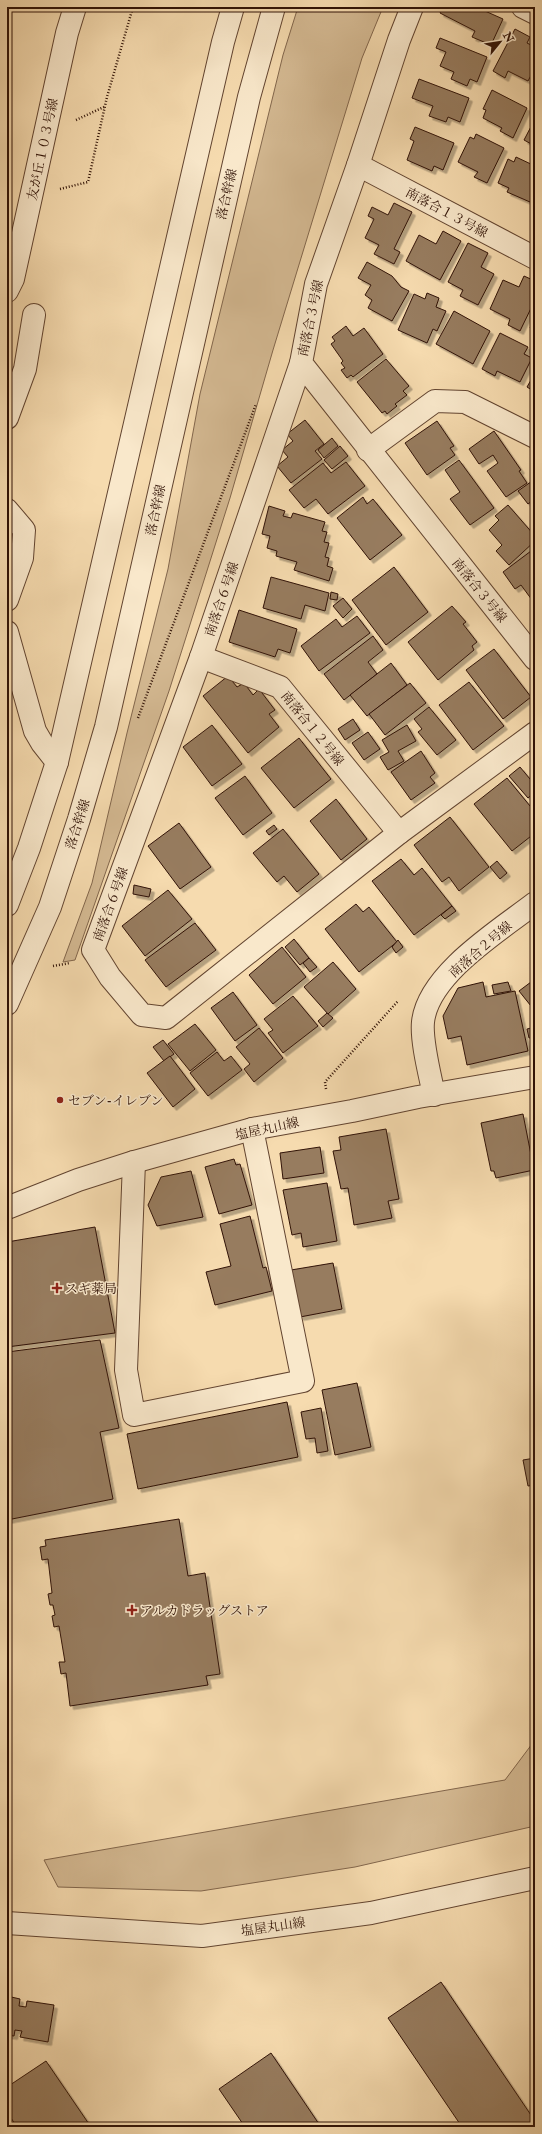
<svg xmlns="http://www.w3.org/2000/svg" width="542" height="2134" font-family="'IM FELL Double Pica','Noto Serif JP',serif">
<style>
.green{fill:#d4b992;stroke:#82664c}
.building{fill:#977b5e;stroke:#301206;filter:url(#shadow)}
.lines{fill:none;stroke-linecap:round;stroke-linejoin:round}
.minor-casing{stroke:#624430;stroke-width:24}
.tertiary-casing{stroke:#624430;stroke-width:24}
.path{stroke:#301206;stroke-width:2.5;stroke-dasharray:1 2;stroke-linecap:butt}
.minor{stroke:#f9e8cb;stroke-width:22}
.tertiary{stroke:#f9e8cb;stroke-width:22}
.poi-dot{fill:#8f2418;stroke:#f9e8cb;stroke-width:1.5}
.labels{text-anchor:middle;stroke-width:3;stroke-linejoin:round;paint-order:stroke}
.street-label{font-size:13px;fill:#301206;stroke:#f9e8cb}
.poi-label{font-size:13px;fill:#301206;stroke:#f9e8cb;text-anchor:start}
</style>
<defs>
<filter id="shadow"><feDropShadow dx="3.5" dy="3.5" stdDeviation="0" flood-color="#0004"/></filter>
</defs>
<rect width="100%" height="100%" fill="#f6dbaf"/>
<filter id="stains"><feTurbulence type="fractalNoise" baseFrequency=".005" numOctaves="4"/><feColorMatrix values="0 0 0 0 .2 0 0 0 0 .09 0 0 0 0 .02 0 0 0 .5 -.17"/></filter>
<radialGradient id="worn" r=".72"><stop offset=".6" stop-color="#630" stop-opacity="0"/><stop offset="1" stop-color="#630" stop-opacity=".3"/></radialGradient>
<!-- green -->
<g class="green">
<path d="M298,7H383L362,58L273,350L230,498L169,691L75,960L63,962L92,883L127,733L168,569L200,394L283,55Z"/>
<path d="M535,1740V1826L355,1867L201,1891L58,1887L44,1860L505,1780Z"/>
</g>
<!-- building -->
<g class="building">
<path d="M443,7H476L503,19L491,45L472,37L475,31L440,13Z"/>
<path d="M515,29L530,37L527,43L535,47L531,58L535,60V68L528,81L508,71L505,78L493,71Z"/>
<path d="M440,38L487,57L477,82L470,79L467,86L451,79L454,72L440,66L446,52L436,48Z"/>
<path d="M419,79L469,98L460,122L448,117L446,122L429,116L433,106L412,98Z"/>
<path d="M492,90L527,108L513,138L500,131L502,128L483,118L486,110L483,109Z"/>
<path d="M535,119V146L524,140Z"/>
<path d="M415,127L454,143L443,170L434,166L432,171L407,160L414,141L410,139Z"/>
<path d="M476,134L504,148L487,183L474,177L478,172L458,162L470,137L474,139Z"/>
<path d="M516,157L535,166V191L530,202L507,192L509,188L498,183L508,159L514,162Z"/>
<path d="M394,203L412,212L394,249L400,252L394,264L374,254L379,245L365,238L374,219L368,216L372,207L388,215Z"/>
<path d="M443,231L461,241L440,280L406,261L419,235L436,244Z"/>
<path d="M468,243L488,253L481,267L494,274L478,305L460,296L463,290L448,282Z"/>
<path d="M367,262L392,276L401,287L409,291L392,321L368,308L372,300L365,295L371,285L358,278Z"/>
<path d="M524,276L535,281V300L520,331L508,325L510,319L490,309L503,280L519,287Z"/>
<path d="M427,293L439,298L436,307L446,311L437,331L433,329L427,343L398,330L414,294L425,299Z"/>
<path d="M454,311L490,331L473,364L436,344Z"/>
<path d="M535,319V331L530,328Z"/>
<path d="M346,326L353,336L364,328L383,354L353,377L351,375L347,378L341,370L345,368L341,363L343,361L331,344L335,341L332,337Z"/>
<path d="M500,333L528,347L524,354L532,358L520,382L497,371L495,376L482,369Z"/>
<path d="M386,359L409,386L403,391L407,395L395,404L397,406L387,414L385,411L382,413L357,382Z"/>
<path d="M535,373V392L527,387Z"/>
<path d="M305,420L324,444L315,451L322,459L291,483L277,466L288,457L282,450L293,441L287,434Z"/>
<path d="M437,421L454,446L450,448L455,455L427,475L405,443Z"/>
<path d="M494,431L521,470L519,471L527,483L506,497L487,471L498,463L493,455L479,464L469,449Z"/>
<path d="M332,438L338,446L324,458L318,450Z"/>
<path d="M340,446L348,456L332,469L324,460Z"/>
<path d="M459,460L494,508L470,525L450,499L460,492L445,470Z"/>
<path d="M346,462L365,486L328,514L316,499L304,508L289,490L323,463L331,473Z"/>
<path d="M535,479V506L532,501L528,504L518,491Z"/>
<path d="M363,497L367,504L373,499L402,535L370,560L337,518Z"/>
<path d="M508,505L535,536V541L509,565L496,551L502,545L489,530L499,520L495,516Z"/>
<path d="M269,506L285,511L283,516L291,518L293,513L325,522L322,531L327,532L324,542L329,543L325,557L329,558L327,566L333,568L329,581L294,570L297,562L276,556L277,551L267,548L270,536L262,534Z"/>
<path d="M535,548V598L532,600L521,585L515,589L503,572Z"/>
<path d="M394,567L428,612L386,645L352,600Z"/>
<path d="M271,577L329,593L325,611L305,605L301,619L263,608Z"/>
<path d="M331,592L338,594L337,600L330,599Z"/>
<path d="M343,598L352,609L343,618L333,606Z"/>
<path d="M452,606L466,622L463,624L477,642L472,646L474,650L438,680L408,642Z"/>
<path d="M239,610L297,629L290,653L278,649L275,657L229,642Z"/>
<path d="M357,616L370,633L319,671L301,646L336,619L342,627Z"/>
<path d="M373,636L383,650L368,662L377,674L344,700L324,674Z"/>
<path d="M494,649L531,697L503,719L466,670Z"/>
<path d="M391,663L407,685L367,716L350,695Z"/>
<path d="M228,676L237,687L244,683L253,695L259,689L275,710L269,714L279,727L248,753L203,696Z"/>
<path d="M469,682L504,726L473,750L439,705Z"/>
<path d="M410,683L426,703L385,735L369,714Z"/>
<path d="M429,707L456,740L437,755L418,732L422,729L414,719Z"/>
<path d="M353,719L360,730L345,740L338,729Z"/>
<path d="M212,725L242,764L212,786L183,747Z"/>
<path d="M407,725L416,741L398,751L404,761L388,770L380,757L389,752L382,740Z"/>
<path d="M368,732L380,749L364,760L352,743Z"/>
<path d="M299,738L331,779L294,808L261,768Z"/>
<path d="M421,751L435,773L430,777L435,783L411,800L391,772Z"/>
<path d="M520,767L535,785V792L528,798L509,776Z"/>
<path d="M245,776L272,813L243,835L215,798Z"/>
<path d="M507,778L535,812V833L512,851L474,804Z"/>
<path d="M336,799L367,839L341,860L310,821Z"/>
<path d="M450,817L489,867L459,891L449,877L442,882L414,845Z"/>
<path d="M179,823L211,867L180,889L148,846Z"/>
<path d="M274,825L277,829L269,835L266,831Z"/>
<path d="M283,829L319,874L297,892L284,876L277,882L253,853Z"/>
<path d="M401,859L414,875L422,868L452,906L414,935L372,881Z"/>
<path d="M497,861L507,873L500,879L490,867Z"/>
<path d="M134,885L151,889L149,897L133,894Z"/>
<path d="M168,890L192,919L145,956L122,926Z"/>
<path d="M356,904L363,912L369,907L397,942L359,972L325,929Z"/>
<path d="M452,906L456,911L445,919L441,915Z"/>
<path d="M195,923L216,950L166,987L145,960Z"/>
<path d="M294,939L309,958L300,965L285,947Z"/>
<path d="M398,940L403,947L396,953L392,947Z"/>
<path d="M282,947L306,977L273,1004L249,975Z"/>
<path d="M309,958L317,967L310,972L303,963Z"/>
<path d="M333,962L356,989L328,1014L304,987Z"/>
<path d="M535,979V1011L519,991Z"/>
<path d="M483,982L486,997L515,991L528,1051L467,1065L461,1036L448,1039L443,1016L458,988Z"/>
<path d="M508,982L511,991L494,994L492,985Z"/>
<path d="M233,992L257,1025L235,1041L211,1008Z"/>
<path d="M293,996L318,1026L283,1053L268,1033L273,1030L264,1019Z"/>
<path d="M327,1013L333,1018L323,1027L318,1021Z"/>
<path d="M195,1024L216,1050L190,1071L168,1044Z"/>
<path d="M535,1027V1037L529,1038L527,1029Z"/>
<path d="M259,1028L283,1058L254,1082L244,1069L250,1064L236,1047Z"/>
<path d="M163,1040L174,1054L164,1061L153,1047Z"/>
<path d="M217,1052L224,1061L231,1056L242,1070L208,1096L190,1073Z"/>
<path d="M170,1056L195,1089L173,1107L147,1073Z"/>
<path d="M523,1114L534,1170L496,1178L494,1171H491L481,1123Z"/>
<path d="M386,1129L399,1199L388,1201L392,1218L354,1225L348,1188L341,1189L333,1151L341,1150L339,1137Z"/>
<path d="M320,1147L324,1173L283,1179L280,1153Z"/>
<path d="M234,1159L236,1165L240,1164L252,1205L219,1214L205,1167Z"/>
<path d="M191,1171L203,1217L157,1226L148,1205L161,1177Z"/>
<path d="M327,1183L337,1241L303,1247L301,1233L292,1235L283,1190Z"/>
<path d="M250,1216L263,1268L266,1267L272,1291L215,1305L206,1272L231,1266L220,1224Z"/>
<path d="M95,1227L115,1333L7,1347V1242Z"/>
<path d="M333,1263L342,1309L300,1317L291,1270Z"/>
<path d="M100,1340L119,1428L100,1432L113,1499L7,1520V1352Z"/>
<path d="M357,1383L371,1447L335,1455L322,1390Z"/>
<path d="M287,1402L298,1457L138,1489L127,1434Z"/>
<path d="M321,1408L328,1451L317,1453L315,1438L306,1439L301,1412Z"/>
<path d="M535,1426V1446L531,1427Z"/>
<path d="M535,1458V1485L528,1486L523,1460Z"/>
<path d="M179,1519L188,1576L205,1573L220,1674L206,1676L208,1685L70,1706L66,1673L61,1674L59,1662H65L59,1626L54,1627L52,1616L55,1615L53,1605H50L48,1594L52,1593L48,1559L42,1560L40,1547L46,1546L45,1540Z"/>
<path d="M441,1982L535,2121V2127H462L388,2018Z"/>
<path d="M7,1996L20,1999L19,2006L26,2007L27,2001L54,2005L48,2042L20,2037L22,2031L15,2030L14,2036L7,2035Z"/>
<path d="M271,2053L321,2127H245L219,2089Z"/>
<path d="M46,2061L91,2127H17L7,2112V2087Z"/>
</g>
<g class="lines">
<defs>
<g id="minor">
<path d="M412,7L399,40L358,165L316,284L301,363L535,659"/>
<path d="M523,7L535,13"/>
<path d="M358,165L535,258"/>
<path d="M301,363L201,657L93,950L95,953L110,977L142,1015L166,1018L399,833L535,733"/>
<path d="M7,418L25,369L34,315"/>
<path d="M368,450L435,401L465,402L535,437"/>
<path d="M7,510L24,530L22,558L7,600"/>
<path d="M7,632L35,731L42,743L57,762"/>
<path d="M201,657L280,687L399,833"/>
<path d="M134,1162L126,1370L134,1415L303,1381L252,1129"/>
</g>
<g id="tertiary">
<path d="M7,291L13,279L67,33L75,7"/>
<path d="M7,905L29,848L57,762L223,42L233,7"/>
<path d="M7,1004L50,907L79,819L106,727L249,97L274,7"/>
<path d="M434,1095C430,1075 421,1041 423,1022C428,974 500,930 535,903"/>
<path d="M7,1208L78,1180L134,1162L252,1129L352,1111L418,1097L535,1077"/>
<path d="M7,1923L202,1936L371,1913L535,1878"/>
</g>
</defs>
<!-- minor casing -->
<use href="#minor" class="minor-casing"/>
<!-- tertiary casing -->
<use href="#tertiary" class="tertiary-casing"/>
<!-- path -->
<g class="path">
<path d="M76,120L104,107"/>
<path d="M60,189L88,182L107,97L133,7"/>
<path d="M138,718L256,404"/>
<path d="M53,966L70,963"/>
<path d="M326,1089L325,1082L398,1001"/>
</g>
<!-- minor -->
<use href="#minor" class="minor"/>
<!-- tertiary -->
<use href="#tertiary" class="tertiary"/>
</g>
<!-- markers -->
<g class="poi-dot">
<circle cx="60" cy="1100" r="4"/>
<path d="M55 1282h4v4h4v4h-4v4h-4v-4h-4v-4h4z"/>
<path d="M130 1604h4v4h4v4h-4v4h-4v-4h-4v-4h4z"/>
</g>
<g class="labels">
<!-- street labels -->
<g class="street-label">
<text transform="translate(42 149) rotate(-78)" y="5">友が丘１０３号線</text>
<text transform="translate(226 194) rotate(-77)" y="5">落合幹線</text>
<text transform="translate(447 212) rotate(28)" y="5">南落合１３号線</text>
<text transform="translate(310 318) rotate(-78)" y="5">南落合３号線</text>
<text transform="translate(155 510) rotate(-78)" y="5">落合幹線</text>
<text transform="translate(480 590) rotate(51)" y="5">南落合３号線</text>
<text transform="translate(221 599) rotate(-71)" y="5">南落合６号線</text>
<text transform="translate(313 728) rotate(51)" y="5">南落合１２号線</text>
<text transform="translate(77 824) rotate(-72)" y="5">落合幹線</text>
<text transform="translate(110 904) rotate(-70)" y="5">南落合６号線</text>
<text transform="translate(480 949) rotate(-41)" y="5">南落合２号線</text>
<text transform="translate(267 1128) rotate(-12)" y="5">塩屋丸山線</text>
<text transform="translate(273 1926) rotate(-8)" y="5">塩屋丸山線</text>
</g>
<!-- poi labels -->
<g class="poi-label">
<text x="68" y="1105">セブン-イレブン</text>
<text x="65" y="1293">スギ薬局</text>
<text x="140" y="1615">アルカドラッグストア</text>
</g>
</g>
<!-- margin -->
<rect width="542" height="2134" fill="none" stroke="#f6dbaf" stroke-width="24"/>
<rect x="8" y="8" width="526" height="2118" fill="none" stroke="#301206" stroke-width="2"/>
<rect x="12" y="12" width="518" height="2110" fill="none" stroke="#301206"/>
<!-- north arrow -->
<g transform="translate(500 42) rotate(60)" stroke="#f9e8cb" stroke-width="3" paint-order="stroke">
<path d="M0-3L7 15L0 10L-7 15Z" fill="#301206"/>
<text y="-6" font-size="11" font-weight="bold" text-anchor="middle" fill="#301206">N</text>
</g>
<rect width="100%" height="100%" filter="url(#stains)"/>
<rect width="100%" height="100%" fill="url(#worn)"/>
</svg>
